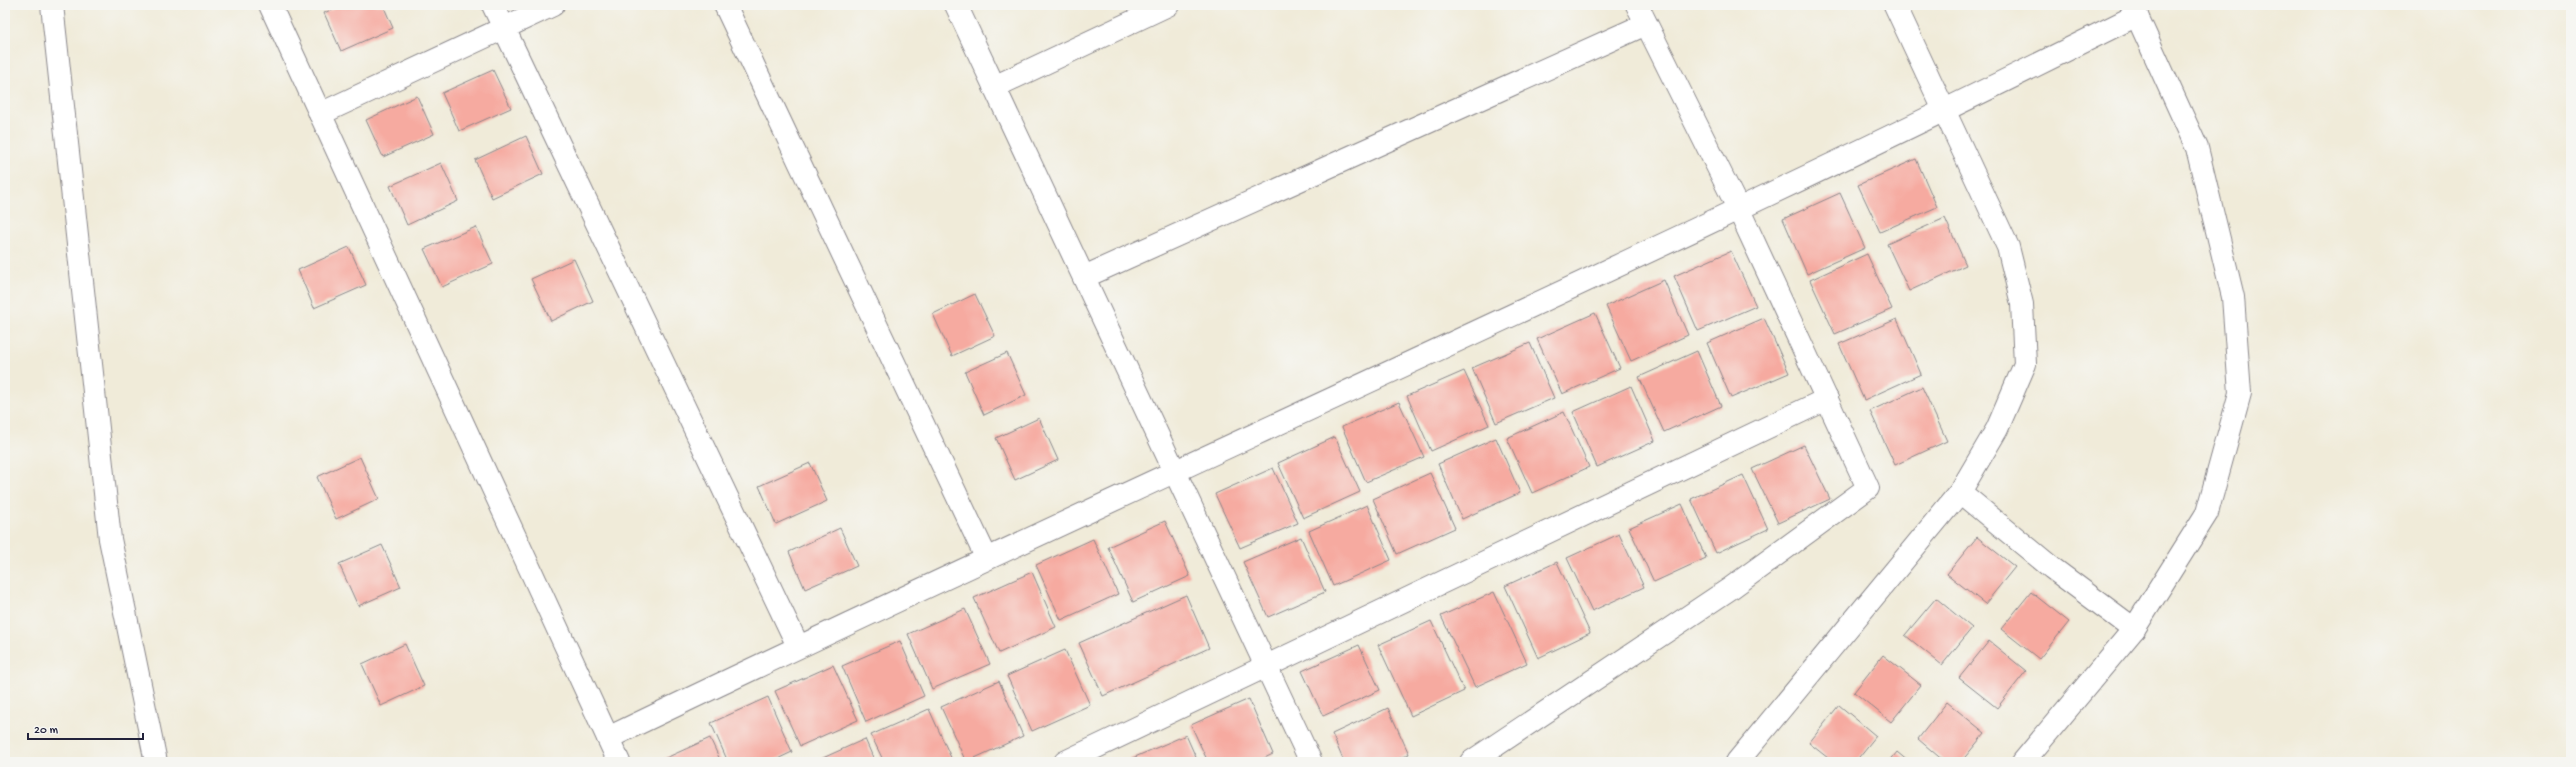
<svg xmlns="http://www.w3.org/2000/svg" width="2576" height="767" font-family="'Gochi Hand',sans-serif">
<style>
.building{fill:#f6aaa0}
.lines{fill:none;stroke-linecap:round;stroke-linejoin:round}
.minor-casing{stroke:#89868a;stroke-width:24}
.tertiary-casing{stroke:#89868a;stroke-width:24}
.minor{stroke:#fff;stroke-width:22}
.tertiary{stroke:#fff;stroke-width:22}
</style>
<rect width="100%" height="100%" fill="#f6f6f2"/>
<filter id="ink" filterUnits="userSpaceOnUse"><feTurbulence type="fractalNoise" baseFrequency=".025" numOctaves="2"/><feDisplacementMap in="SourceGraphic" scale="8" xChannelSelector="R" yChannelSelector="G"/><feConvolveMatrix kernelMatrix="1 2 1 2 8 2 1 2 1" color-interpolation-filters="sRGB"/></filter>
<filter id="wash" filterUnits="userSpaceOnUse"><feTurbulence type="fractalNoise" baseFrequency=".012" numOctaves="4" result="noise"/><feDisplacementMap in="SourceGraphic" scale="16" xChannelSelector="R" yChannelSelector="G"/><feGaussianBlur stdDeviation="0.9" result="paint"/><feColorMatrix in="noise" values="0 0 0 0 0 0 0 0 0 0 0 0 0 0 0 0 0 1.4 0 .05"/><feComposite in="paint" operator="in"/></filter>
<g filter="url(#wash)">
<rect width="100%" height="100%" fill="#f0ebd9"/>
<g id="blocks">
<!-- building -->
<g class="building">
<path d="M342,5H383L393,28L341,51L324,13Z"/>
<path d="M493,70L511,108L459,131L442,93Z"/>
<path d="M417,96L434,134L383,157L366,120Z"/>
<path d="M526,136L543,174L492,198L475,160Z"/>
<path d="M1916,159L1937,207L1880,232L1858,185Z"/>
<path d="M441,163L458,201L407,225L390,186Z"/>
<path d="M1840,193L1865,248L1807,274L1783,219Z"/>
<path d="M1945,218L1966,265L1909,291L1887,244Z"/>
<path d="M476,227L493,264L442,287L424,249Z"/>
<path d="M349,247L366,285L314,308L298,270Z"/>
<path d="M1731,251L1756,306L1698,331L1674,276Z"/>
<path d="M1867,254L1892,309L1835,334L1810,280Z"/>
<path d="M574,259L593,301L551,321L531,279Z"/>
<path d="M1664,280L1688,335L1631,361L1606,306Z"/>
<path d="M975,294L995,336L952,356L933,314Z"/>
<path d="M1595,313L1620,368L1562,394L1537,339Z"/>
<path d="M1764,318L1789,373L1731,398L1707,343Z"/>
<path d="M1897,319L1921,374L1864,400L1839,344Z"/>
<path d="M1530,343L1554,398L1496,423L1472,368Z"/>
<path d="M1697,351L1721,406L1664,432L1639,377Z"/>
<path d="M1007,353L1026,395L984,415L965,372Z"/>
<path d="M1464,371L1489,425L1431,451L1407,396Z"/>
<path d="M1631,386L1655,441L1597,467L1573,412Z"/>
<path d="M1922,387L1947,441L1895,465L1870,411Z"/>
<path d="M1399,402L1424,457L1366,482L1342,427Z"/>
<path d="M1564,412L1589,467L1532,493L1507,438Z"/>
<path d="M1039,418L1058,460L1015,480L996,438Z"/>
<path d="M1335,437L1360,492L1303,518L1278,463Z"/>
<path d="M1496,438L1520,493L1462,519L1438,464Z"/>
<path d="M1804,445L1830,499L1778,523L1752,469Z"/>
<path d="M360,457L379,499L336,519L317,477Z"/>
<path d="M810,463L827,501L776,524L759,486Z"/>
<path d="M1273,468L1298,523L1240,548L1215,494Z"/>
<path d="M1430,473L1455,528L1397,554L1373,499Z"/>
<path d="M1743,475L1768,529L1716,553L1691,499Z"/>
<path d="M1682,504L1706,558L1654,582L1629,528Z"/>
<path d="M1367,505L1391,560L1333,586L1309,531Z"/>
<path d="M1165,521L1190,576L1133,602L1108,547Z"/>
<path d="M840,528L857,566L805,589L789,552Z"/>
<path d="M1619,534L1644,587L1592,611L1567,558Z"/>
<path d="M1301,537L1325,592L1268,617L1243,562Z"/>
<path d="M1977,537L2015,567L1985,604L1947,574Z"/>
<path d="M1093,539L1118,594L1061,620L1036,565Z"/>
<path d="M382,545L401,587L358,606L339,564Z"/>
<path d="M1557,562L1590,633L1538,658L1505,586Z"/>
<path d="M1032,572L1056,627L999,653L974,598Z"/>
<path d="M1494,592L1527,663L1475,687L1441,616Z"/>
<path d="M2031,592L2069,622L2039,659L2001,629Z"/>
<path d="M1186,595L1209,648L1103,696L1079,643Z"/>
<path d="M1936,598L1972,628L1942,665L1905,635Z"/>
<path d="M965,609L990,664L932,689L908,634Z"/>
<path d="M1431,621L1464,691L1411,716L1378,645Z"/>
<path d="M900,641L924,696L866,722L842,666Z"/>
<path d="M1989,641L2026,671L1997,708L1959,678Z"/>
<path d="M405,644L424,686L381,706L362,664Z"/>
<path d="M1359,645L1380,690L1323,716L1302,671Z"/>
<path d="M1065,650L1090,705L1032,731L1007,676Z"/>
<path d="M1883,655L1921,685L1891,722L1854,692Z"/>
<path d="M833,665L858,720L800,746L775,691Z"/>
<path d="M999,681L1023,736L966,762L941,707Z"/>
<path d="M768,697L792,752L771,762H728L711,723Z"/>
<path d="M1249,699L1273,754L1256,762H1208L1191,725Z"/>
<path d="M1947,702L1985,733L1961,762H1945L1918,739Z"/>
<path d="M1839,705L1876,736L1855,762H1833L1809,743Z"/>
<path d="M1388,708L1409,754L1391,762H1344L1332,734Z"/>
<path d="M929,709L953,762H884L871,735Z"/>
<path d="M1186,735L1198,762L1128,760Z"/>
<path d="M710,738L721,762H657Z"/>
<path d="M865,739L875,762H814Z"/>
<path d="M1897,752L1909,762H1889Z"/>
</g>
</g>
</g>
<g filter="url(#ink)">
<use href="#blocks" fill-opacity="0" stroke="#89868a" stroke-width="1"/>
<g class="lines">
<defs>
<g id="minor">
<path d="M52,5L110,539L156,762"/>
<path d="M270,5L619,762"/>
<path d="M493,5L798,646"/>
<path d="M725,5L986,557"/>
<path d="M956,5L1311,762"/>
<path d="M994,87L1168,5"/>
<path d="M320,114L553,5"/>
<path d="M1084,277L1646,24"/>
<path d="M1960,492L2052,568L2134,629"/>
<path d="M608,738C1115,493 1633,268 2137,15"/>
<path d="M1065,762L1827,399"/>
<path d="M1471,762L1731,588L1868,488L1738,208L1637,5"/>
<path d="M2023,762L2134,629L2207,513L2240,393L2233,297L2197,148L2132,5"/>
</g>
<path id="tertiary" d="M1737,762L1960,492L1997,429L2025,364L2022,304L2008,247L1895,5"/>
</defs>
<!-- minor casing -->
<use href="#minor" class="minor-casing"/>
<!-- tertiary casing -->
<use href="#tertiary" class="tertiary-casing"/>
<!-- minor -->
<use href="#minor" class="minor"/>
<!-- tertiary -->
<use href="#tertiary" class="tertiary"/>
</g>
</g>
<!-- margin -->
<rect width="2576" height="767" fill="none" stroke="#f6f6f2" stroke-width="20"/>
<!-- scale -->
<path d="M28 733v6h115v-6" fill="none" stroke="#22223b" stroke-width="2"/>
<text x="34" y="733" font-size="12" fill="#22223b" stroke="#f6f6f2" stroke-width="3" paint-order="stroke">20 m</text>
</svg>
